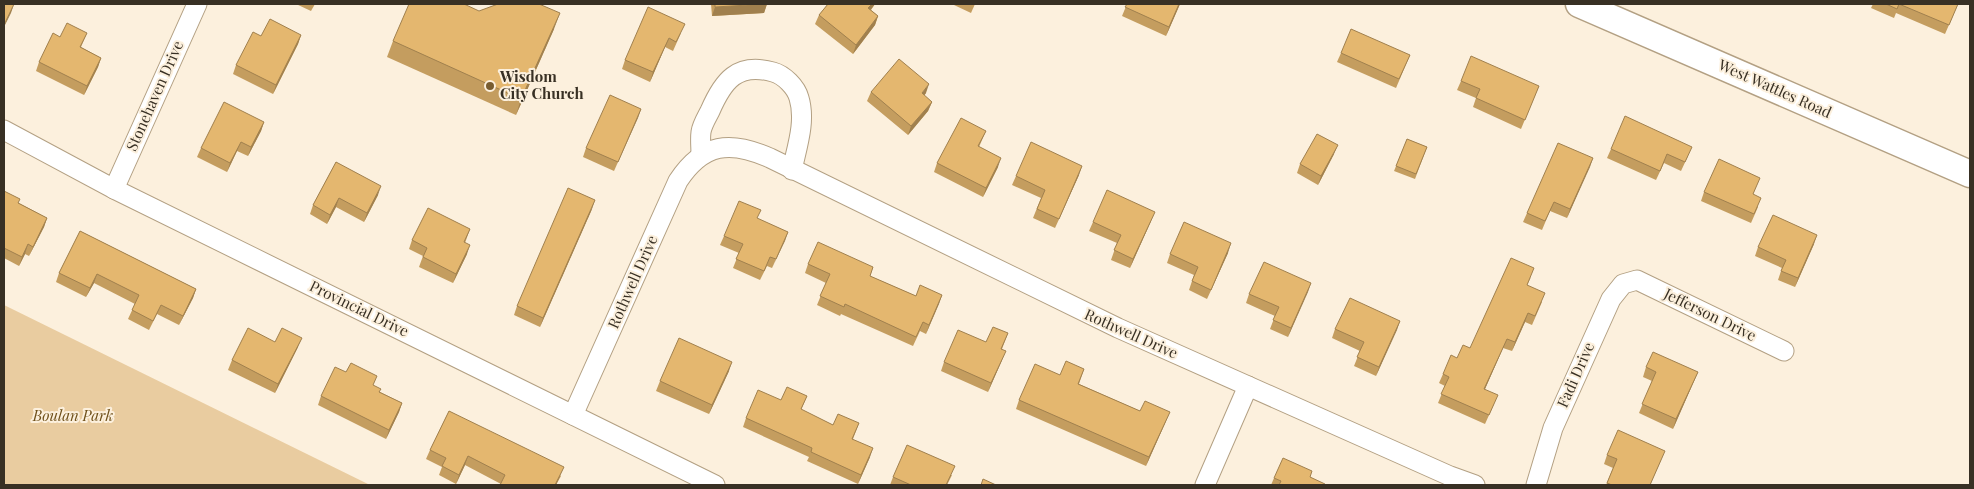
<svg xmlns="http://www.w3.org/2000/svg" width="1974" height="489" font-family="'Playfair Display',serif">
<style>
.green{fill:#e9cca0}
.lines{fill:none;stroke-linecap:round;stroke-linejoin:round}
.street-casing{stroke:#b3a083;stroke-width:21}
.secondary-casing{stroke:#b3a083;stroke-width:29}
.street{stroke:#fff;stroke-width:19}
.secondary{stroke:#fff;stroke-width:26}
.wall{fill:#c49d5f}
.shaded-wall{fill:#a0804e}
.building{fill:#e4b76f;stroke:#a0804e}
.poi-dot{fill:#795d30;stroke:#fcf0dd;stroke-width:2}
.labels{text-anchor:middle;stroke-width:4;stroke-linejoin:round;paint-order:stroke}
.poi-label{font-size:15px;font-weight:bold;fill:#383024;stroke:#fcf0dd;text-anchor:start}
.street-label{font-size:15px;fill:#383024;stroke:#fcf0dd}
.park-label{font-size:15px;font-style:italic;fill:#70511b;stroke:#fcf0dd}
</style>
<rect width="100%" height="100%" fill="#fcf0dd"/>
<!-- green -->
<path class="green" d="M4,305L370,485H4Z"/>
<g class="lines">
<defs>
<g id="street">
<path d="M4,130L114,189L715,485"/>
<path d="M701,155C701,147 700,139 701,132C702,125 707,117 710,111C723,81 737,62 773,72C784,75 796,87 799,98C806,121 797,147 792,170"/>
<path d="M114,189L197,4"/>
<path d="M573,415L678,181C703,143 730,140 770,158L1118,328L1450,476L1475,485"/>
<path d="M1205,485L1248,386"/>
<path d="M1536,485L1553,428L1611,299L1623,284L1637,280L1784,351"/>
</g>
<path id="secondary" d="M1579,4L1970,174"/>
</defs>
<!-- street casing -->
<use href="#street" class="street-casing"/>
<!-- secondary casing -->
<use href="#secondary" class="secondary-casing"/>
<!-- street -->
<use href="#street" class="street"/>
<!-- secondary -->
<use href="#secondary" class="secondary"/>
</g>
<!-- wall -->
<g class="wall">
<path d="M296,4H315L311,11Z"/>
<path d="M711,4H767L764,13L712,16Z"/>
<path d="M828,4H875L871,10L878,16L875,25L853,54L815,24L819,15Z"/>
<path d="M955,4H975L971,13L954,5Z"/>
<path d="M1127,4H1180L1166,36L1122,16Z"/>
<path d="M1873,4H1958L1945,34L1896,13L1894,18L1871,8Z"/>
<path d="M479,11L554,29L516,115L387,57L393,41Z"/>
<path d="M87,33L81,47L101,58L98,67L84,95L36,71L39,62L60,37Z"/>
<path d="M681,33L673,51L665,47L650,82L622,69L625,60Z"/>
<path d="M301,35L298,44L273,94L233,74L236,65L261,36Z"/>
<path d="M1341,53L1410,55L1396,88L1337,62Z"/>
<path d="M1461,81L1539,86L1521,129L1473,107L1476,98L1457,90Z"/>
<path d="M871,92L926,93L924,96L932,102L928,111L908,135L867,101Z"/>
<path d="M641,109L614,171L583,157L586,148Z"/>
<path d="M264,122L261,131L248,156L237,151L227,172L197,157L201,148Z"/>
<path d="M986,131L979,147L998,167L983,197L934,172L937,163Z"/>
<path d="M1407,139L1427,147L1415,179L1394,171Z"/>
<path d="M1611,149L1688,156L1681,171L1664,163L1656,180L1607,158Z"/>
<path d="M1334,154L1318,185L1297,173L1300,164Z"/>
<path d="M1593,158L1567,218L1550,211L1542,230L1523,222L1527,213Z"/>
<path d="M336,162L378,195L364,222L336,207L327,224L310,214L313,205Z"/>
<path d="M1079,175L1055,228L1033,218L1041,198L1012,185L1016,176Z"/>
<path d="M1756,187L1753,194L1758,207L1751,223L1701,201L1704,192Z"/>
<path d="M4,191L19,203L47,218L44,227L29,256L25,254L19,266L4,258Z"/>
<path d="M592,209L540,327L514,315L517,306Z"/>
<path d="M758,219L788,232L772,268L767,266L760,280L733,268L739,253L720,245L724,236Z"/>
<path d="M1151,221L1130,268L1111,260L1117,243L1089,231L1093,222Z"/>
<path d="M470,229L465,243L467,254L453,283L419,267L423,256L409,249L412,240Z"/>
<path d="M80,231L196,289L193,298L179,325L157,314L149,330L128,319L135,304L94,283L86,297L56,282L59,273Z"/>
<path d="M1814,244L1795,287L1778,280L1782,268L1755,256L1758,247Z"/>
<path d="M1228,253L1207,299L1189,290L1194,275L1167,263L1170,254Z"/>
<path d="M808,264L873,267L870,276L916,296L942,295L926,334L920,331L913,346L841,314L840,316L817,305L826,283L805,273Z"/>
<path d="M1531,277L1527,285L1542,302L1532,325L1525,322L1512,351L1503,348L1485,389L1494,404L1485,424L1438,403L1445,386L1439,383L1443,374L1457,358L1470,348Z"/>
<path d="M1311,283L1288,337L1270,329L1275,316L1246,303L1249,294Z"/>
<path d="M1400,321L1376,376L1354,366L1360,351L1332,338L1335,329Z"/>
<path d="M1008,333L1002,349V360L988,392L941,371L944,362L986,342Z"/>
<path d="M275,342L298,347L275,393L228,370L232,360Z"/>
<path d="M1646,367L1698,372L1673,429L1639,413L1652,381L1643,377Z"/>
<path d="M1084,369L1079,384L1140,411L1166,421L1146,466L1016,409L1019,400L1060,375Z"/>
<path d="M729,371L709,414L656,391L660,381Z"/>
<path d="M374,386L380,392L402,403L399,412L386,439L318,405L321,396Z"/>
<path d="M807,396L801,410L833,425L859,423L853,439L870,457L858,484L807,461L809,457L743,427L746,418L781,400Z"/>
<path d="M449,411L561,476L556,485H500L501,484L465,465L456,484L439,475L442,467L426,459L430,450Z"/>
<path d="M1607,455L1661,460L1650,485H1606L1613,468L1604,464Z"/>
<path d="M952,475L947,485H890L893,477Z"/>
<path d="M1310,477L1324,485H1271L1274,478Z"/>
</g>
<!-- shaded-wall -->
<g class="shaded-wall">
<path d="M14,4L11,13L4,27V25Z"/>
<path d="M767,4L764,13L712,16L715,7Z"/>
<path d="M872,4H875L865,17L868,8Z"/>
<path d="M1179,4H1180L1166,36L1169,27Z"/>
<path d="M560,13L554,29L516,115L521,99Z"/>
<path d="M878,16L875,25L853,54L856,45Z"/>
<path d="M301,35L298,44L273,94L276,85Z"/>
<path d="M669,38L665,47L650,82L653,72Z"/>
<path d="M101,58L98,67L84,95L87,86Z"/>
<path d="M929,84L926,93L918,102L922,93Z"/>
<path d="M932,102L928,111L908,135L911,126Z"/>
<path d="M641,109L638,118L614,171L618,162Z"/>
<path d="M264,122L261,131L248,156L251,147Z"/>
<path d="M241,142L237,151L227,172L230,163Z"/>
<path d="M1338,145L1334,154L1318,185L1321,176Z"/>
<path d="M1001,158L998,167L983,197L986,188Z"/>
<path d="M1593,158L1590,167L1567,218L1570,209Z"/>
<path d="M1082,166L1079,175L1055,228L1059,219Z"/>
<path d="M381,186L378,195L364,222L367,213Z"/>
<path d="M339,198L336,207L327,224L330,215Z"/>
<path d="M595,200L592,209L540,327L543,318Z"/>
<path d="M1155,212L1151,221L1130,268L1133,259Z"/>
<path d="M47,218L44,227L29,256L33,247Z"/>
<path d="M788,232L785,241L772,268Z"/>
<path d="M1817,235L1814,244L1795,287L1798,278Z"/>
<path d="M1231,243L1228,253L1207,299L1211,290Z"/>
<path d="M28,244L25,254L19,266L22,257Z"/>
<path d="M470,245L467,254L453,283L456,274Z"/>
<path d="M97,274L94,283L86,297L90,288Z"/>
<path d="M1311,283L1308,292L1288,337L1291,328Z"/>
<path d="M196,289L193,298L179,325L183,316Z"/>
<path d="M942,295L939,304L926,334L929,325Z"/>
<path d="M1528,313L1525,322L1512,351L1515,342Z"/>
<path d="M1400,321L1397,330L1376,376L1379,367Z"/>
<path d="M302,338L298,347L275,393L278,384Z"/>
<path d="M1507,339L1503,348L1481,398L1484,389Z"/>
<path d="M1006,351L1002,360L988,392L991,383Z"/>
<path d="M732,362L729,371L709,414L712,405Z"/>
<path d="M1698,372L1694,381L1673,429L1676,419Z"/>
<path d="M402,403L399,412L386,439L389,430Z"/>
<path d="M1170,412L1146,466L1149,457Z"/>
<path d="M873,448L870,457L858,484L861,475Z"/>
<path d="M468,456L465,465L456,484L459,475Z"/>
<path d="M564,467L556,485H555Z"/>
</g>
<!-- building -->
<g class="building">
<path d="M4,4H14L4,25Z"/>
<path d="M409,4H464L479,11L498,4H539L560,13L521,99L393,41Z"/>
<path d="M715,4H765L715,7Z"/>
<path d="M828,4H872L868,8L878,16L856,45L819,15Z"/>
<path d="M1127,4H1179L1169,27L1125,7Z"/>
<path d="M1886,4H1899L1897,9Z"/>
<path d="M1899,4H1958L1949,25Z"/>
<path d="M648,7L685,24L676,42L669,38L653,72L625,60Z"/>
<path d="M270,19L301,35L276,85L236,65L253,32L261,36Z"/>
<path d="M67,23L87,33L80,47L101,58L87,86L39,62L53,33L60,37Z"/>
<path d="M1351,29L1410,55L1399,79L1341,53Z"/>
<path d="M1471,56L1539,86L1525,120L1476,98L1480,89L1461,81Z"/>
<path d="M899,59L929,84L922,93L932,102L911,126L871,92Z"/>
<path d="M610,95L641,109L618,162L586,148Z"/>
<path d="M224,102L264,122L251,147L241,142L230,163L201,148Z"/>
<path d="M1625,116L1692,147L1685,162L1667,154L1660,171L1611,149Z"/>
<path d="M961,118L986,131L978,146L1001,158L986,188L937,163Z"/>
<path d="M1317,134L1338,145L1321,176L1300,164Z"/>
<path d="M1407,139L1427,147L1416,174L1396,166Z"/>
<path d="M1031,142L1082,166L1059,219L1037,209L1045,190L1016,176Z"/>
<path d="M1558,143L1593,158L1570,209L1554,202L1545,221L1527,213Z"/>
<path d="M1719,159L1760,178L1753,194L1761,198L1754,214L1704,192Z"/>
<path d="M336,162L381,186L367,213L339,198L330,215L313,205Z"/>
<path d="M568,188L595,200L543,318L517,306Z"/>
<path d="M1107,190L1155,212L1133,259L1114,250L1121,235L1093,222Z"/>
<path d="M4,191L20,199L18,203L47,218L33,247L28,244L22,257L4,248Z"/>
<path d="M739,201L761,210L757,218L788,232L776,259L770,257L764,271L736,259L743,244L724,236Z"/>
<path d="M428,208L470,229L464,242L470,245L456,274L423,257L427,248L412,240Z"/>
<path d="M1773,215L1817,235L1798,278L1781,271L1786,260L1758,247Z"/>
<path d="M1184,222L1231,243L1211,290L1192,281L1198,267L1170,254Z"/>
<path d="M80,231L196,289L183,316L161,305L153,321L132,310L139,295L97,274L90,288L59,273Z"/>
<path d="M818,242L873,267L870,276L916,296L920,285L942,295L929,325L923,322L916,337L845,304L844,307L820,296L830,274L808,264Z"/>
<path d="M1511,258L1534,268L1527,285L1545,293L1535,316L1528,313L1515,342L1507,339L1484,389L1498,395L1489,415L1441,394L1449,377L1443,374L1451,355L1457,358L1463,345L1470,348Z"/>
<path d="M1264,262L1311,283L1291,328L1273,320L1279,307L1249,294Z"/>
<path d="M1350,298L1400,321L1379,367L1357,357L1364,342L1335,329Z"/>
<path d="M993,327L1008,333L1001,349L1006,351L991,383L944,362L958,330L986,342Z"/>
<path d="M248,328L275,342L282,328L302,338L278,384L232,360Z"/>
<path d="M679,338L732,362L712,405L660,381Z"/>
<path d="M1653,352L1698,372L1676,419L1642,404L1656,372L1646,367Z"/>
<path d="M1066,361L1084,369L1078,384L1140,411L1145,401L1170,412L1149,457L1019,400L1035,364L1060,375Z"/>
<path d="M351,363L377,376L373,385L381,389L379,392L402,403L389,430L321,396L335,367L346,372Z"/>
<path d="M787,387L807,396L801,409L833,425L838,414L859,423L852,439L873,448L861,475L811,452L812,448L746,418L758,390L781,400Z"/>
<path d="M449,411L564,467L555,485H500L505,475L468,456L459,475L442,466L446,458L430,450Z"/>
<path d="M1618,430L1665,451L1650,485H1612L1607,483L1617,459L1607,455Z"/>
<path d="M907,445L955,466L946,485H911L893,477Z"/>
<path d="M1283,458L1312,471L1310,477L1325,484L1324,485H1279L1281,481L1274,478Z"/>
<path d="M983,479L996,485H981Z"/>
</g>
<!-- markers -->
<circle class="poi-dot" cx="490" cy="86" r="5"/>
<g class="labels">
<!-- poi labels -->
<g class="poi-label">
<text x="500" y="82">Wisdom<tspan x="500" dy="17">City Church</tspan></text>
</g>
<!-- street labels -->
<g class="street-label">
<text transform="translate(1775 89) rotate(24)" y="5">West Wattles Road</text>
<text transform="translate(155 96) rotate(-66)" y="5">Stonehaven Drive</text>
<text transform="translate(633 282) rotate(-66)" y="5">Rothwell Drive</text>
<text transform="translate(359 309) rotate(26)" y="5">Provincial Drive</text>
<text transform="translate(1710 315) rotate(26)" y="5">Jefferson Drive</text>
<text transform="translate(1131 334) rotate(24)" y="5">Rothwell Drive</text>
<text transform="translate(1576 375) rotate(-66)" y="5">Fadi Drive</text>
</g>
<!-- park labels -->
<g class="park-label">
<text x="73" y="421">Boulan Park</text>
</g>
</g>
<!-- border -->
<rect width="1974" height="489" fill="none" stroke="#383024" stroke-width="10"/>
</svg>
